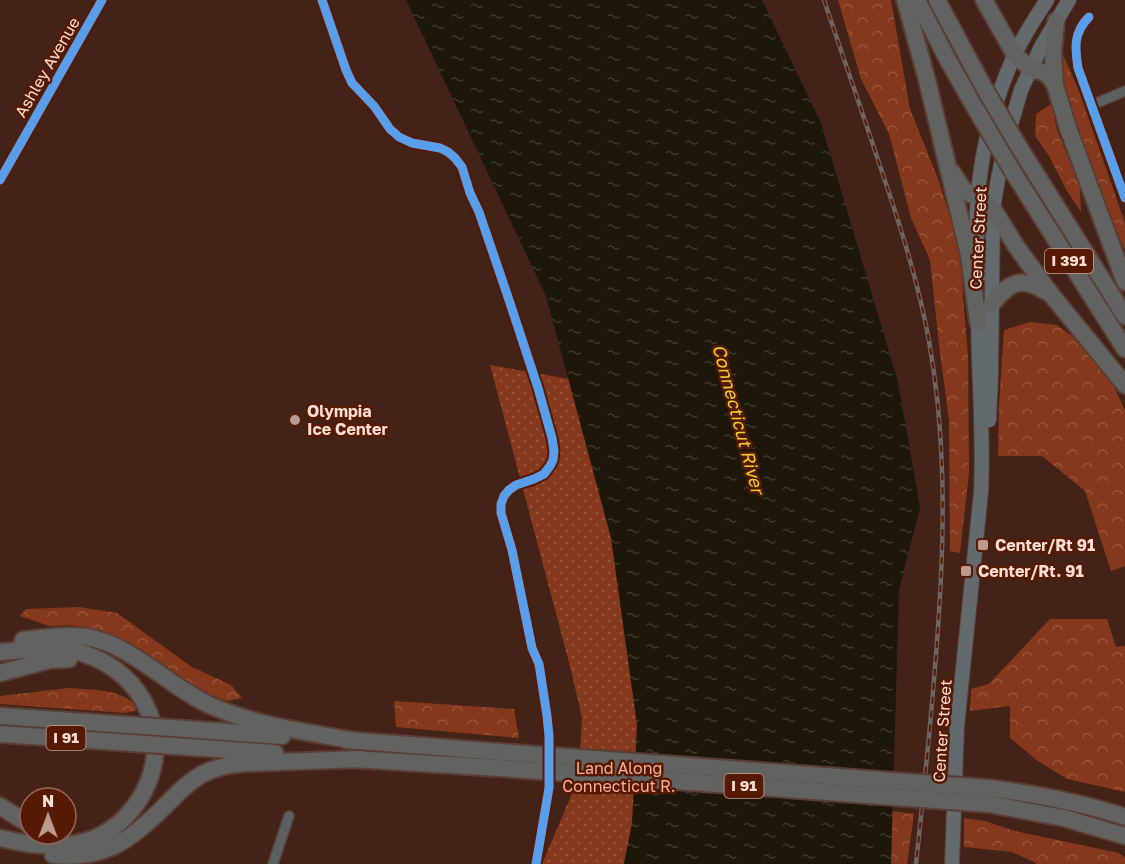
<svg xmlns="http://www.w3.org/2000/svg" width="1125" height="864" font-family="'Golos Text',sans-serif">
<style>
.forest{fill:url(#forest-crowns)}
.park{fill:url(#park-dots)}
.water{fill:url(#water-ripples)}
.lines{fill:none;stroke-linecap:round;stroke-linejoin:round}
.street-casing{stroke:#593e35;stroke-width:12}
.secondary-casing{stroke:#593e35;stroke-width:16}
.highway-casing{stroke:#593e35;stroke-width:20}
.street{stroke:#5b6061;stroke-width:9}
.secondary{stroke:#626a6d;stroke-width:14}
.highway{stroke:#626261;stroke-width:16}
.rail-casing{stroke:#6e635e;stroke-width:4.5}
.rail{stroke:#561a04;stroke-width:2;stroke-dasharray:7;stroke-linecap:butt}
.highway-bridge-casing{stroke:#593e35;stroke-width:20;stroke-linecap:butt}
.highway-bridge{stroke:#626261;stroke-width:16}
.cycleway-casing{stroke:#561a04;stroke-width:13}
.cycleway{stroke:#5a9eea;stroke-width:9}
.poi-dot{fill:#bb9b91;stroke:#561a04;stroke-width:2}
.labels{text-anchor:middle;stroke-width:5;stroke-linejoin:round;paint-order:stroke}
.shield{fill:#561a04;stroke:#caa294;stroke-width:1.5}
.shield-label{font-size:15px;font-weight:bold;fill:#fbdcd2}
.street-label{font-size:16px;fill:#fbdcd2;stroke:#561a04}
.poi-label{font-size:16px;font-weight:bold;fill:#fbdcd2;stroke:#561a04;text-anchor:start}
.park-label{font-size:16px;fill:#fcad94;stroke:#561a04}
.water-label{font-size:18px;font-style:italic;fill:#ebd030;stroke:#561a04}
</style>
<defs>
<pattern id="forest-crowns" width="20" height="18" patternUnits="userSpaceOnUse" patternTransform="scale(1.5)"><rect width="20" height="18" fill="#86381c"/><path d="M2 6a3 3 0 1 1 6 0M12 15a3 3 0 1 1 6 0" fill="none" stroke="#98543c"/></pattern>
<pattern id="park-dots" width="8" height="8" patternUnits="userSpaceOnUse" patternTransform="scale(1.5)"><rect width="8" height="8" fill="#86381c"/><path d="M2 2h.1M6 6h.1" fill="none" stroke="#98543c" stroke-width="1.8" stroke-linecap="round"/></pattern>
<pattern id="water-ripples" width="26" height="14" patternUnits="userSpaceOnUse" patternTransform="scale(1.5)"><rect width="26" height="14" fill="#1c1708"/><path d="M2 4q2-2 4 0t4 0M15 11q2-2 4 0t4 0" fill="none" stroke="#3e382b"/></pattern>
</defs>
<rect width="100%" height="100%" fill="#432217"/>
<!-- forest -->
<g class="forest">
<path d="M838,0H891L910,109L939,181L961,252L963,297L968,355L969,473L960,553L950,551L949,421L939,345L930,260L911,218L889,134L861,79Z"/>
<path d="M1061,50L1079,91L1125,223V251L1078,138L1063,79Z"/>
<path d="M1051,104L1057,130L1080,187L1081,212L1067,191L1049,156L1035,136L1036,114Z"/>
<path d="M1030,322L1057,325L1080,342L1109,376L1125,410V566L1111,571L1085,491L1042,456H998L999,405L1004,330Z"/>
<path d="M79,607L117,613L192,667L231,685L242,698L228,701L204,695L133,645L102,631L71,625L49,626L20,616L26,609Z"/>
<path d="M1050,619H1107L1116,647L1125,646V792L1067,779L1038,761L1010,738V706L970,711L971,689L989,684Z"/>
<path d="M69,688C91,690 126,688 139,710L125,713L0,704V696Z"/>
<path d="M394,701L514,709L519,738L396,727Z"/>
<path d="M892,811L914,814L907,864H891Z"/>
<path d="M964,818L985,821L1015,831L1119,853L1125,858V864H1036V863L1012,852L964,847Z"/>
</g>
<!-- park -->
<path class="park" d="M490,365L569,379L647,641L632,824L624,864H542L571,796L580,752L582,718L571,670Z"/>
<!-- water -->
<path class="water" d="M406,0H762L821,123L898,382L920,508L899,589L891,864H624L632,824L637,725L611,538L546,296Z"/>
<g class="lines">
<defs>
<g id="street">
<path d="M1089,17C1073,33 1075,48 1078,68L1125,198"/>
<path d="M1092,105L1125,91"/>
<path d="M0,180L102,0"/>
<path d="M273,864L289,816"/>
</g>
<g id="secondary">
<path d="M978,278C978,250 975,222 978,194C982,147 995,99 1014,56C1023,36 1035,18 1047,0"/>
<path d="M989,420L991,374L993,209L998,179L1005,145L1021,90L1042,45L1069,0"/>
<path d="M952,864L957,727L981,492C984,432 978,372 978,312"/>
</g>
<g id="highway">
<path d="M905,0L927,80L969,255L978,322"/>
<path d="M917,0L948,60L977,111"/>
<path d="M937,0L983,86"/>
<path d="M984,0L1015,55L1031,69L1043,72L1050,77L1055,85L1068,128L1125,282"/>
<path d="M1055,85L1053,53L1056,21"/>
<path d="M1019,147L1125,316"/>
<path d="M952,172L963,189L970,194L977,196L993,209L1016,246L1050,293L1125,385"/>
<path d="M1013,172L1125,349"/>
<path d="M991,305C1010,282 1020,275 1047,292"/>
<path d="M23,640C44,638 65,634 87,637C133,645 170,688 214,707C258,726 308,732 356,741"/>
<path d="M0,652C27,650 56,645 82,653C147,673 176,742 139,800C128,817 114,830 95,838C65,850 30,846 0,838"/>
<path d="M0,673L50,660L69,659"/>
<path d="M0,716L129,725"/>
<path d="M172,728L282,736"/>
<path d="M0,734L132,743"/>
<path d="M346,740L501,752"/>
<path d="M174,746L275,753"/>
<path d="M352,759L499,768"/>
<path d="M989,788C1035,794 1081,802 1125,817"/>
<path d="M989,804L1064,818L1125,836"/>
<path d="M0,806L30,825"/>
<path d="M53,855C105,860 131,840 166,805C179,792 192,778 209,771C231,762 255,763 278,762C305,761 333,760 361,759"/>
</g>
</defs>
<!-- street casing -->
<use href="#street" class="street-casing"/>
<!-- secondary casing -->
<use href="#secondary" class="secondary-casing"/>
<!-- highway casing -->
<use href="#highway" class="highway-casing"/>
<!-- street -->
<use href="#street" class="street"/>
<!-- secondary -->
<use href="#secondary" class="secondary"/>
<!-- highway -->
<use href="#highway" class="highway"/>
<defs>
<path id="rail" d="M824,0C842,54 861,108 879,163C899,222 918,280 929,341C945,431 945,521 939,612C934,696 925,780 916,864"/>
</defs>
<!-- rail casing -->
<use href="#rail" class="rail-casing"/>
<!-- rail -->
<use href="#rail" class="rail"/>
<defs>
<g id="highway-bridge">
<path d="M983,86L1019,147"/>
<path d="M977,111L1013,172"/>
<path d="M129,725L172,728"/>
<path d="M132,743L174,746"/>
<path d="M501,752L989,788"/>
<path d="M499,768L989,804"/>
</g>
</defs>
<!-- highway-bridge casing -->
<use href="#highway-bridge" class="highway-bridge-casing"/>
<!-- highway-bridge -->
<use href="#highway-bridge" class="highway-bridge"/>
<defs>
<g id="cycleway">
<path d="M322,0L346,70L352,83L374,106L390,129L399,137L412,143L440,148L448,152L455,158L462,167L470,193L479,212L508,297L538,388L552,438L554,451L553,460L550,466L544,474L534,479L516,485L509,490L504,496L501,504V513L512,550L532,648L539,664L547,716L549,736V788L536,864"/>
<path d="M1089,17C1073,33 1075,48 1078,68L1125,198"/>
<path d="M0,180L102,0"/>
</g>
</defs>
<!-- cycleway casing -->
<use href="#cycleway" class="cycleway-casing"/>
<!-- cycleway -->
<use href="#cycleway" class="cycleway"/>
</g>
<!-- markers -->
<g class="poi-dot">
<circle cx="295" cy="420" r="6"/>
<rect x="977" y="539" width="12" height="12" rx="3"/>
<rect x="960" y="565" width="12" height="12" rx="3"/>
</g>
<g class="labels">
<!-- shield labels -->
<g class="shield">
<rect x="1045" y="249" width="48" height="24" rx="4.5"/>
<rect x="46.5" y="726" width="39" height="24" rx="4.5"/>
<rect x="724.5" y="774" width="39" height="24" rx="4.5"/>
</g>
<g class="shield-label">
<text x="1069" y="266">I 391</text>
<text x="66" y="743">I 91</text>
<text x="744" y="791">I 91</text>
</g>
<!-- street labels -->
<g class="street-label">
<text transform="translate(47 67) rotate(-60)" y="6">Ashley Avenue</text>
<text transform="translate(978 238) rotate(-87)" y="6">Center Street</text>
<text transform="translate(942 731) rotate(-86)" y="6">Center Street</text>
</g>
<!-- poi labels -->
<g class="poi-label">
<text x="307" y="417">Olympia<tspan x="307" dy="18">Ice Center</tspan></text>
<text x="995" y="551">Center/Rt 91</text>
<text x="978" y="577">Center/Rt. 91</text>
</g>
<!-- park labels -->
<g class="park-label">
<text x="619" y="774">Land Along<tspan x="619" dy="18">Connecticut R.</tspan></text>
</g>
<!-- water labels -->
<g class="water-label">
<text transform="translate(738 419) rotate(75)" y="6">Connecticut River</text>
</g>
</g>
<!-- north arrow -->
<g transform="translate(48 816)"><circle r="28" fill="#561a04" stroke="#986856" stroke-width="1.5"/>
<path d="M0-4.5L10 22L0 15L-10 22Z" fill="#bb9b91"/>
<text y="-9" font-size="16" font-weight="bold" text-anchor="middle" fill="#fbdcd2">N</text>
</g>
</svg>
